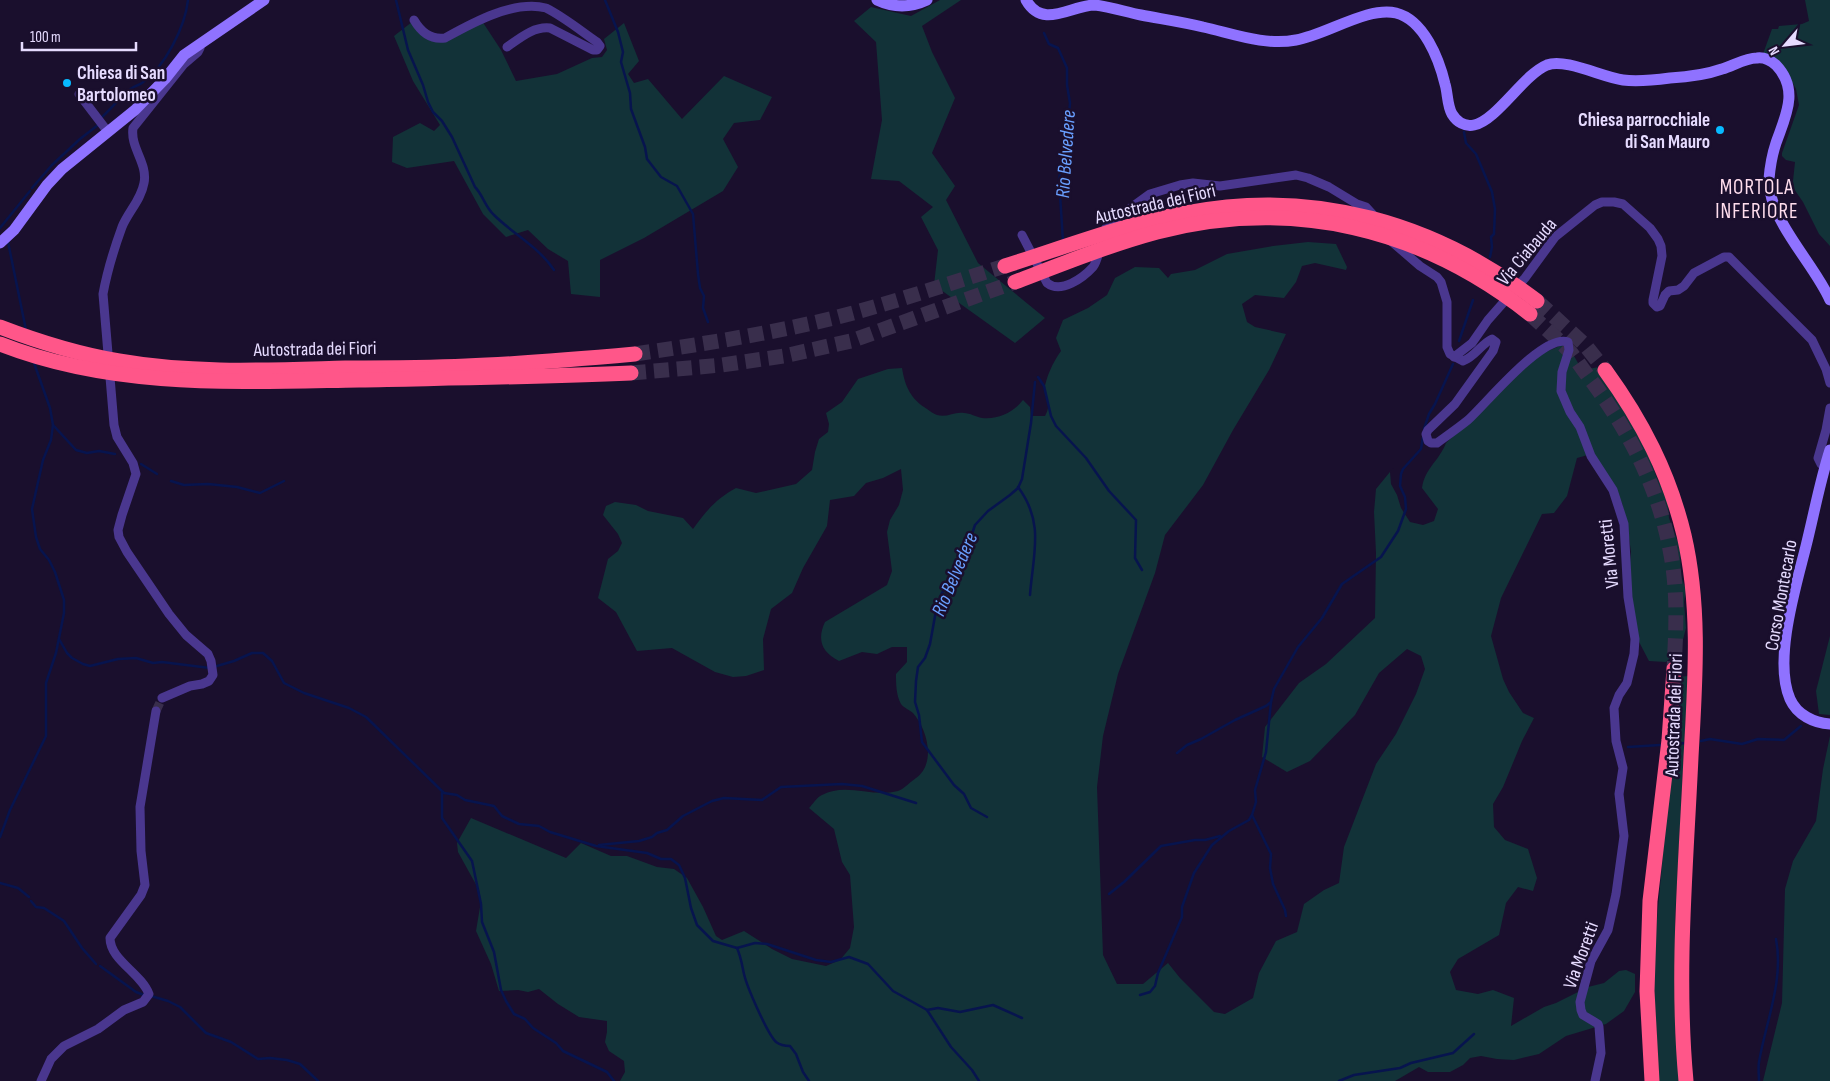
<svg xmlns="http://www.w3.org/2000/svg" width="1830" height="1081" font-family="'Sofia Sans Condensed',sans-serif">
<style>
.green{fill:#123238}
.lines{fill:none;stroke-linecap:round;stroke-linejoin:round}
.stream{stroke:#07144e;stroke-width:2.5}
.street-tunnel{stroke:#392e4c;stroke-width:9;stroke-dasharray:9 4.5;stroke-linecap:butt}
.highway-tunnel{stroke:#392e4c;stroke-width:15;stroke-dasharray:15 8;stroke-linecap:butt}
.street{stroke:#4a378f;stroke-width:9}
.secondary{stroke:#8f72ff;stroke-width:11}
.highway{stroke:#ff5689;stroke-width:15}
.poi-dot{fill:#07baff;stroke:#1a0f2d;stroke-width:2}
.labels{text-anchor:middle;stroke-width:5;stroke-linejoin:round;paint-order:stroke}
.poi-label{font-size:19px;font-weight:bold;fill:#e6dbff;stroke:#1a0f2d;text-anchor:start}
.street-label{font-size:19px;fill:#e6dbff;stroke:#1a0f2d}
.water-label{font-size:20px;font-style:italic;fill:#699fff;stroke:#1a0f2d}
.quarter-label{font-size:21px;letter-spacing:1px;fill:#ffdded;stroke:#1a0f2d}
</style>
<rect width="100%" height="100%" fill="#1a0f2d"/>
<!-- green -->
<g class="green">
<path d="M940,0H961L922,26L932,52L955,98L932,153L955,186L946,200L978,263L1045,318L1015,343L934,285L938,250L921,217L933,207L899,181L871,179L882,120L876,42L854,21L871,7L911,16Z"/>
<path d="M1805,0H1830V246L1819,234L1803,202L1794,189L1793,181L1795,162L1786,160L1782,156V153L1799,105L1796,89L1784,67L1763,54L1772,29H1778L1779,26L1802,24L1809,21Z"/>
<path d="M482,21L501,50L516,81L557,74L592,58L602,57L607,50L604,39L624,23L639,61L628,74L634,83L648,79L682,119L724,76L772,97L760,120L734,123L723,139L738,167L723,191L644,238L600,260V297L571,294L568,261L548,249L528,230L506,237L483,214L454,161L407,168L392,162L393,137L420,123L434,131L440,125L413,81L394,36L412,22L431,37L449,36Z"/>
<path d="M1308,242L1336,244L1347,267L1346,270L1315,263L1302,266L1296,282L1284,298L1255,295L1242,304L1247,322L1255,327L1286,334L1269,370L1233,430L1203,485L1165,535L1155,573L1118,674L1103,736L1097,787L1103,955L1117,984H1143L1168,963L1180,978L1214,1012L1225,1014L1253,998L1259,973L1276,941L1297,932L1304,904L1324,890L1339,883L1344,847L1376,764L1396,734L1416,694L1425,669L1421,656L1407,649L1379,673L1355,715L1310,761L1287,772L1262,757L1265,727L1299,683L1326,664L1375,618L1376,553L1374,512L1376,489L1394,467L1390,472L1391,484L1397,495L1401,508L1410,522L1423,525L1434,521L1438,509L1422,488C1425,468 1439,461 1446,443L1534,357L1562,345L1570,349L1582,370L1599,367L1606,375L1649,456L1656,476L1663,489L1668,504L1669,518L1680,548L1681,576L1686,590L1684,602L1686,628L1681,647L1666,662L1649,661L1637,638L1629,572L1631,552L1628,530L1622,503L1588,455L1577,458L1567,496L1554,513L1542,514L1501,598L1491,636L1503,679L1509,692L1523,713L1534,718L1522,741L1503,787L1493,804L1494,827L1505,840L1528,849L1537,878L1533,891L1518,887L1506,903L1499,935L1458,959L1450,972L1456,990L1478,994L1493,990L1514,998L1511,1026L1544,1007L1556,1003L1588,987L1604,983L1619,971L1626,970L1635,974V992L1624,1011L1606,1024L1566,1036L1539,1054L1514,1060L1497,1059L1481,1056L1470,1058L1463,1065L1450,1072H1428L1419,1067L1395,1081H620L625,1072L624,1061L609,1051L605,1042L607,1032V1021L579,1017L558,1004L539,989L528,992L518,990L499,991L491,964L476,931L481,901L479,890L458,852L457,843L471,818L566,858L581,843L611,856H627L657,867L674,869L687,878L703,907L716,936L722,940L744,931L772,949L792,959L826,966L840,960L850,948L854,927L850,875L842,862L834,829L809,808C813,804 817,797 822,795C846,782 872,798 898,791C904,789 910,782 916,778C936,764 928,730 913,713C910,710 904,708 901,704C896,695 896,683 896,674L907,662V647H892L877,654L862,652L839,661C821,652 817,639 825,622L887,585L892,571L887,532L890,520L899,505L903,490L901,469L883,478L866,483L854,496L830,500L827,526L803,568L792,593L771,609L763,639L764,670L746,676L733,677L715,672L672,648L637,651L616,612L598,598L608,559L618,551L622,543L618,534L603,515L606,506L615,502L636,505L648,511L683,518L693,529C707,510 716,499 736,488L756,493L796,484L812,470L815,452L819,439L828,432L829,424L826,413L842,402L858,379L888,369L902,368C905,387 911,399 927,409C930,411 934,414 937,415C947,418 955,411 964,413C970,413 976,417 982,418C998,420 1014,412 1023,400L1030,407L1031,416H1045C1050,407 1049,400 1044,391C1046,377 1053,362 1061,351L1056,338L1063,320L1088,308L1107,295L1115,278L1135,267L1159,268L1168,278L1171,274L1195,270L1227,254L1273,246Z"/>
<path d="M1830,636V715L1819,714L1816,691Z"/>
<path d="M1688,676L1675,919V1027L1679,1081H1659L1654,989L1656,931L1679,677Z"/>
<path d="M1830,736V1081H1763L1782,1003L1785,889L1793,861L1816,821L1823,769Z"/>
</g>
<g class="lines">
<!-- stream -->
<g class="stream">
<path d="M396,0L408,50L423,85L428,102L433,112L442,121L452,137L475,187C483,195 485,207 494,215C513,234 539,247 554,270"/>
<path d="M605,0L618,32L623,52L621,62L630,93L631,109L645,147L647,159L661,177L677,186L693,214L698,274L700,288L704,296L703,308L708,322"/>
<path d="M1044,33L1049,44L1058,48L1067,68V85L1070,103L1066,146L1059,179L1063,241"/>
<path d="M101,118C111,109 122,95 132,88C135,86 139,85 142,83C165,67 185,27 188,0"/>
<path d="M1464,132L1466,143L1476,154L1492,192L1495,209L1494,234L1491,237L1492,247L1490,257"/>
<path d="M32,188L52,165L80,139L98,125"/>
<path d="M0,228L30,191"/>
<path d="M8,242L26,330"/>
<path d="M1459,341L1473,300"/>
<path d="M1038,377L1044,386L1051,416L1056,426L1086,458L1109,491L1136,520L1135,558L1142,570"/>
<path d="M53,425L76,450L87,453L99,451L115,454"/>
<path d="M1424,429L1429,414L1435,404L1453,364"/>
<path d="M141,464L157,474"/>
<path d="M171,481L184,485L208,484L237,487L260,493L284,481"/>
<path d="M1018,487C1045,523 1033,554 1030,595"/>
<path d="M59,639L67,653L72,658L83,664L90,666L118,659L136,658L153,663L162,662L210,668L234,661L252,653H263L272,661L284,683L304,693L349,708L366,717L444,793L457,795L465,800L494,806L502,816L519,824L539,826L550,832L596,846L647,853L661,859H671L679,865L685,878L691,908L697,925L713,941L737,948L755,943L767,944L816,960L831,962L849,957L868,964L893,991L927,1010L951,1047L972,1070L979,1081"/>
<path d="M1701,741L1710,739L1742,744L1758,739L1784,740L1801,726"/>
<path d="M1675,744L1686,743"/>
<path d="M1628,747L1660,745"/>
<path d="M1177,753L1187,745L1201,739L1235,720L1266,706L1271,702"/>
<path d="M442,793V818L472,861L481,904L482,922L494,952L501,990L506,1001L514,1014L525,1019L533,1028L556,1043L563,1051L607,1072L614,1081"/>
<path d="M1252,815L1271,854L1270,868L1273,884L1285,910L1286,916"/>
<path d="M987,817L971,808L964,794L954,785L922,742L919,715L915,702L916,681L918,667L925,658L930,644L937,605L942,593L964,558L975,525L988,511L1010,495L1018,488L1022,479L1031,423L1035,382"/>
<path d="M0,837L10,810L46,736V683L56,653L64,613V600L55,572L49,560L40,549L36,537L32,509L43,460L51,440L53,425L50,408L34,363"/>
<path d="M599,845L639,841L652,837L657,833L667,830L683,816L712,801L724,798L762,800L781,787L842,784L862,786L916,803"/>
<path d="M0,883L18,888L29,897"/>
<path d="M1109,894L1124,882L1161,846L1195,840H1205L1220,836"/>
<path d="M31,901L36,907L44,908L64,921L82,948L96,964"/>
<path d="M737,948C741,957 742,965 744,974C747,987 767,1033 776,1042C780,1045 785,1046 790,1046L796,1054L803,1072L809,1081"/>
<path d="M100,966L136,992L144,995"/>
<path d="M1140,995L1150,992L1155,986L1158,973L1182,917V907L1194,873L1212,845L1229,831L1249,820L1252,815L1256,802L1255,790L1266,752L1271,702L1274,689L1298,647L1322,618L1342,584L1381,557L1398,531L1406,509L1405,497L1400,486L1401,474L1403,469L1421,449L1423,437"/>
<path d="M151,996L168,1001L180,1007L206,1033L231,1042L258,1059L270,1058L287,1060L300,1064L318,1081"/>
<path d="M927,1010L938,1008L960,1012L993,1005L1022,1018"/>
<path d="M1339,1081L1354,1075L1400,1068L1411,1063L1453,1053L1474,1034"/>
<path d="M1759,1081C1759,1075 1758,1068 1759,1062C1766,1021 1784,981 1776,939"/>
</g>
<!-- street-tunnel -->
<path class="street-tunnel" d="M156,711L162,698"/>
<!-- highway-tunnel -->
<g class="highway-tunnel">
<path d="M1537,301L1585,345L1605,370"/>
<path d="M1530,314C1544,327 1558,339 1571,353C1579,363 1586,374 1594,384C1632,436 1660,492 1671,555C1678,593 1676,631 1674,669"/>
<path d="M635,354C702,344 768,334 834,318C892,303 948,284 1005,266"/>
<path d="M631,373L722,365L784,356L851,341L1015,282"/>
</g>
<!-- street -->
<g class="street">
<path d="M414,20C421,32 431,40 445,38C472,23 513,0 546,8C564,17 581,31 597,42L600,46L597,50H593L550,28C534,26 520,38 507,47"/>
<path d="M79,94L108,132"/>
<path d="M1022,235L1047,283C1061,294 1083,278 1093,267C1097,262 1098,254 1100,248"/>
<path d="M1104,235L1106,228L1110,223L1150,194L1180,185L1193,183L1220,186L1296,175L1308,178L1329,187L1357,204L1366,207L1377,219"/>
<path d="M1391,241L1420,266L1437,277L1441,282L1447,302V347L1450,354L1463,361C1475,357 1481,344 1492,339L1496,342L1493,351L1455,404L1428,430L1426,434L1428,441L1431,443H1437C1448,435 1458,428 1468,420C1487,403 1543,333 1568,342L1569,350L1562,372L1561,391L1570,412L1580,427L1591,456L1613,490L1624,524L1628,597L1635,639L1634,654L1627,683L1619,695L1614,708L1616,741L1623,768L1619,794L1624,836L1616,894L1608,930L1591,961L1580,1002L1581,1010L1583,1015L1598,1024L1599,1027L1601,1053L1595,1081"/>
<path d="M1454,357L1472,343L1488,320L1525,278L1555,237L1595,205L1602,202H1614L1623,204L1650,228L1658,239L1661,246L1662,256L1653,300V303L1657,307L1660,306L1665,295L1669,291L1678,290L1684,286L1694,273L1724,257H1729L1812,340L1826,369L1830,383"/>
<path d="M1825,466L1821,464L1818,458L1826,430L1830,408"/>
<path d="M162,698L190,686L202,684L209,681L213,675L211,661L208,654L186,635L169,614L127,552L119,537L118,530L122,515L136,474L133,463L117,437L114,425L103,294C107,272 114,249 122,227C128,212 141,200 144,183C148,163 130,148 133,128L184,64L198,52L200,48L198,45"/>
<path d="M41,1081L51,1059L64,1046L98,1029L124,1010L143,1002L149,994C141,973 110,960 110,938L141,895L145,885L141,851L140,807L156,711"/>
</g>
<!-- secondary -->
<g class="secondary">
<path d="M877,0C894,8 910,8 927,0"/>
<path d="M1026,0C1043,30 1071,5 1095,5C1111,7 1126,12 1141,15C1162,19 1183,22 1203,27C1234,34 1265,46 1296,40C1326,35 1368,6 1396,13C1424,20 1439,59 1445,84C1448,94 1447,105 1452,114C1457,122 1465,127 1474,125C1497,120 1523,75 1547,65C1565,58 1602,77 1623,80C1638,82 1655,80 1670,78C1688,77 1705,75 1722,69C1733,66 1745,58 1757,58C1764,57 1770,60 1776,65C1800,90 1785,117 1776,143C1772,155 1770,167 1769,179C1768,220 1814,263 1830,300"/>
<path d="M0,243L14,230L47,185L62,169L135,110L165,79L184,55L264,0"/>
<path d="M1830,450C1820,481 1814,514 1806,546C1796,586 1773,660 1790,699C1797,715 1814,723 1830,724"/>
</g>
<!-- highway -->
<g class="highway">
<path d="M1005,266C1065,247 1124,224 1186,213C1314,188 1435,223 1537,301"/>
<path d="M1015,282C1062,264 1109,245 1157,232C1293,197 1421,228 1530,314"/>
<path d="M0,327C39,342 78,354 119,361C193,374 270,370 345,368C385,368 426,368 466,366C523,364 579,359 635,354"/>
<path d="M0,344C114,389 238,382 359,380C450,378 540,377 631,373"/>
<path d="M1605,370C1642,421 1669,473 1684,535C1701,608 1695,683 1691,757C1686,865 1676,973 1686,1081"/>
<path d="M1652,1081L1647,991L1650,901L1669,740L1674,669"/>
</g>
</g>
<!-- markers -->
<g class="poi-dot">
<circle cx="67" cy="83" r="5"/>
<circle cx="1720" cy="130" r="5"/>
</g>
<g class="labels">
<!-- poi labels -->
<g class="poi-label">
<text x="77" y="79">Chiesa di San<tspan x="77" dy="22">Bartolomeo</tspan></text>
<text x="1710" y="126" text-anchor="end">Chiesa parrocchiale<tspan x="1710" dy="22">di San Mauro</tspan></text>
</g>
<!-- street labels -->
<g class="street-label">
<text transform="translate(1155 203) rotate(-13)" y="7">Autostrada dei Fiori</text>
<text transform="translate(1526 251) rotate(-50)" y="7">Via Ciabauda</text>
<text transform="translate(315 348) rotate(-1)" y="7">Autostrada dei Fiori</text>
<text transform="translate(1608 554) rotate(-96)" y="7">Via Moretti</text>
<text transform="translate(1780 595) rotate(-80)" y="7">Corso Montecarlo</text>
<text transform="translate(1673 715) rotate(-88)" y="7">Autostrada dei Fiori</text>
<text transform="translate(1580 955) rotate(-70)" y="7">Via Moretti</text>
</g>
<!-- water labels -->
<g class="water-label">
<text transform="translate(1065 154) rotate(-86)" y="7">Rio Belvedere</text>
<text transform="translate(954 574) rotate(-67)" y="7">Rio Belvedere</text>
</g>
<!-- quarter labels -->
<g class="quarter-label">
<text x="1757" y="194">MORTOLA<tspan x="1757" dy="24">INFERIORE</tspan></text>
</g>
</g>
<!-- north arrow -->
<g transform="translate(1785 45) rotate(242)" stroke="#1a0f2d" stroke-width="4" paint-order="stroke">
<path d="M0-4L9 19L0 12L-9 19Z" fill="#e6dbff"/>
<text y="-8" font-size="14" font-weight="bold" text-anchor="middle" fill="#e6dbff">N</text>
</g>
<!-- scale -->
<path d="M22 42v8h114v-8" fill="none" stroke="#e6dbff" stroke-width="2.5"/>
<text x="30" y="42" font-size="15" fill="#e6dbff" stroke="#1a0f2d" stroke-width="4" paint-order="stroke">100 m</text>
</svg>
